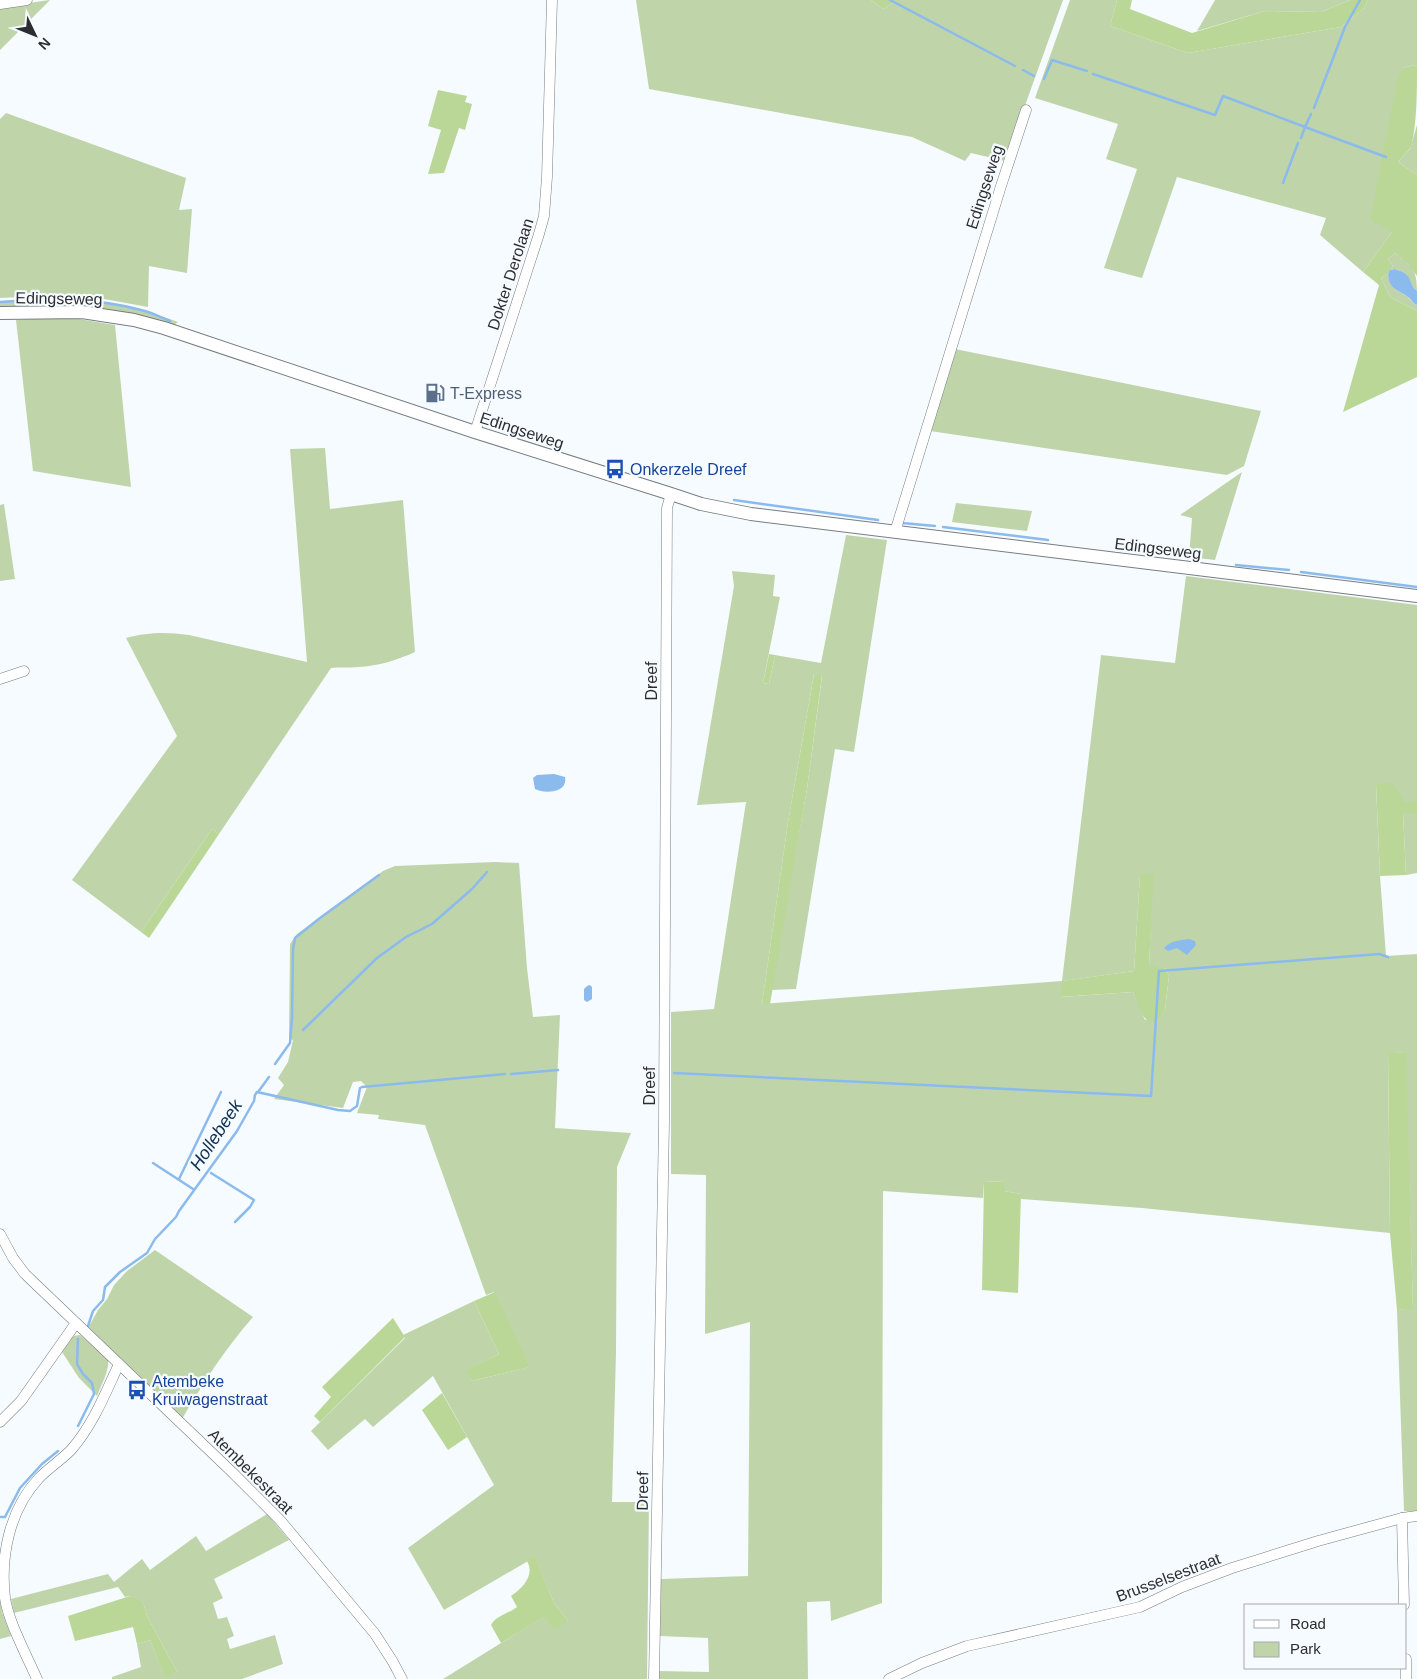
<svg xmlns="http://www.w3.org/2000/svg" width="1417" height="1679" font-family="Arial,sans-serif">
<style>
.green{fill:#c0d4aa;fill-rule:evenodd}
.forest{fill:#bad798}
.water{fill:#8bbaed}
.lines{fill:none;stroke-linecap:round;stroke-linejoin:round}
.stream{stroke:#8bbaed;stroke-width:2.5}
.minor-casing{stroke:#767d83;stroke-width:11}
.major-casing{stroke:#767d83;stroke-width:14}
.minor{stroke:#fff;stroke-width:10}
.major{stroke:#fff;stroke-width:12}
.labels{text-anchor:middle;stroke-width:4.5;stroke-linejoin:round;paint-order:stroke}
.street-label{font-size:16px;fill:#2b2e31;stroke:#f6fbff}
.service-label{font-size:16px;fill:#4e5e75;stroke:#f6fbff;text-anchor:start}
.transit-label{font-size:16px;fill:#164399;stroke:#f6fbff;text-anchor:start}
.water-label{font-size:18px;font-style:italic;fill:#0e3051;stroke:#f6fbff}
</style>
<rect width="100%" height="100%" fill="#f6fbff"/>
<!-- green -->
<g class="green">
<path d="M50,0L0,50V7Z"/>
<path d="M636,0H871L883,9L893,3L894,0H1063L1005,161L971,153L965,161L912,137L649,89Z"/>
<path d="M1070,0H1117L1110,26L1188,53L1341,27L1364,8L1368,0H1417V67L1414,65L1403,68L1392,232L1363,272L1320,235L1326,218L1177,177L1142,278L1104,268L1137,169L1106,159L1118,124L1035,98Z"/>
<path d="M1215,0H1350L1321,12L1265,11L1197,31Z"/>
<path d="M6,113L186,178L179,210L192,209L187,273L149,266L148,307L93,297L62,295L0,298V119Z"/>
<path d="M1417,125V175L1398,162L1410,149Z"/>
<path d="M1395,253C1411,266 1417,268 1417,291C1407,283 1413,274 1395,269L1390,270L1393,266L1388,259Z"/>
<path d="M1388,274C1390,291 1397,289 1408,297C1412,301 1412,303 1417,305V311L1390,297L1381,278Z"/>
<path d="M51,299C98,299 134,305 178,322L173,326C156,323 141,315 124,312C83,304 42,307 0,308V301Z"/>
<path d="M46,318L79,319L115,325L131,487L33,471L16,320Z"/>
<path d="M955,349L1261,411L1244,466L1227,475L930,431Z"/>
<path d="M325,448L330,509L403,500L415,652C397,660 379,666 358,667C349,668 340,667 331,668L219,834L212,829L141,932L72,880L177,736L126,638C149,632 166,632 189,635L307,662L290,449Z"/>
<path d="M1242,472L1215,560L1189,557L1192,518L1180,515Z"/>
<path d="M956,503L1032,511L1027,531L952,522Z"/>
<path d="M4,504L15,579L0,581V505Z"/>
<path d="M846,535L887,540L854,752L835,749L796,989L771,990L807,789L822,676L814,674L788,822L762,1004L1062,981L1101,655L1175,663L1186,576L1417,605V802H1405L1376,785L1380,876L1386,956L1417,954V1512L1404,1511L1397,1310L1413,1308L1405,1052L1388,1054L1390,1233L1142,1208L1021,1199V1194L1004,1191V1181L984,1182L983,1198L883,1191L882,1603L831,1621L830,1601L807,1602L808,1679H658V1671L709,1672L708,1638L660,1636L661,1579L748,1576L750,1322L705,1334L706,1175L671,1174V1012L714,1009L746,802L697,805L734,586L732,571L775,575L773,596L780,597L763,683L769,684L775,655L821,663ZM1153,874L1149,965L1166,969L1169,976L1165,1010L1145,1020L1133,992L1061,997L1063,981L1134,971L1140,875Z"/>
<path d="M1403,813H1417V873L1406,875Z"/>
<path d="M495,862L519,863L527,968L533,1017L560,1015L555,1128L631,1133L617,1167L616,1352L612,1502H649L647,1679H443L545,1616L568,1621L554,1603L535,1557L444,1610L408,1548L494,1485L433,1376L373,1427L365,1419L328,1450L311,1431L405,1338L403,1335L474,1301L499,1354L467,1370L472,1381L529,1367L494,1292L486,1295L425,1125L378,1119L379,1115L357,1113L367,1087L361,1081L353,1082L343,1108L274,1099L284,1085L278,1078L288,1062L293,1040L289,1039L290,944L297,934L383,871L395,866Z"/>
<path d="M155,1250L253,1317C225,1349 203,1383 182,1419L88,1328L98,1310L107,1299L114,1285L127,1271Z"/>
<path d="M80,1335L108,1358C110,1370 101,1385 97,1396L79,1378L62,1352L72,1336Z"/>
<path d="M267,1514L289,1540L214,1579L223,1598L213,1603L218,1619L227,1617L234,1636L227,1639L230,1649L275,1635L283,1664L242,1679H112V1677L141,1667L137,1644L150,1640L165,1677L177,1672L147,1616L144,1605L130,1596L125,1597L118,1587L14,1613L11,1599L108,1574L114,1582L142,1559L150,1570L196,1536L206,1551Z"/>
<path d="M0,1599L2,1612L11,1636L0,1639Z"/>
</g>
<!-- forest -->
<g class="forest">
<path d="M871,0H894L893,3L883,9Z"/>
<path d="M1117,0H1132L1130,9L1192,33L1265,11L1321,12L1350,0H1368L1364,8L1341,27L1188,53L1110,26Z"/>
<path d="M1414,65L1417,67C1417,91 1417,125 1411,147C1408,152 1402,157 1398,162L1417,175V276L1408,264L1395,253L1388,259L1393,266L1388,274L1381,278L1390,297L1417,311V377L1343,412L1379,285L1363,272L1392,232L1370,219L1397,81L1403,68Z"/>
<path d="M438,90L467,96L465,102L472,104L465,130L459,128L444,173L428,174L441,130L428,126Z"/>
<path d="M769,654L775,655L769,684L763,683Z"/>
<path d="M814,674L822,675L807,789L770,1004H762L788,822Z"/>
<path d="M1392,783L1405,802H1417V813H1403L1406,875L1380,876L1376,784Z"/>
<path d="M212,829L219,834L149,938L141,932Z"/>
<path d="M1140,874H1154L1149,964L1166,969L1169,976L1165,1010L1156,1022C1141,1024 1138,1003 1133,992L1060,997L1062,981L1134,971Z"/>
<path d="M1406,1052L1413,1309L1397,1310L1390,1233L1388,1053Z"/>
<path d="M1004,1181V1191L1021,1194L1018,1293L982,1290L984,1182Z"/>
<path d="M495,1292L530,1367L472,1381L466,1370L499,1354L474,1301Z"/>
<path d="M393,1318L405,1337L320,1422L314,1416L331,1397L322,1387Z"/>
<path d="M442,1393L467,1437L448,1450L422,1410Z"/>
<path d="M535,1556L554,1603L568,1621L554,1629L544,1617L501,1643L491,1625C497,1615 508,1614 517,1607L511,1596C523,1588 535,1575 527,1561Z"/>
<path d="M130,1596L139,1600L144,1605L147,1616L177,1672L165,1678L150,1640L137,1644L133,1627L75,1641L68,1616Z"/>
</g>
<!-- water -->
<g class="water">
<path d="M1395,269C1415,275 1407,283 1417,291V305C1412,303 1412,300 1408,297C1397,289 1389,290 1388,274L1390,270Z"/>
<path d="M554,774L565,777C568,793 545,794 535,789L533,778L537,775Z"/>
<path d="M1189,939L1195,941L1196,945L1187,955L1177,948L1168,951L1164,948C1170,941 1180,940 1189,939Z"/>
<path d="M590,985L592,987V999L587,1002L584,1000V989L587,986Z"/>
</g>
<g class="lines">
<!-- stream -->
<g class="stream">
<path d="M890,0L1015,66"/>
<path d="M1023,70L1034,76"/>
<path d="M1093,74L1215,115L1223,96L1305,127L1311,114"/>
<path d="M1044,79L1052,60L1087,71"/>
<path d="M1314,108L1345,27L1360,0"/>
<path d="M1301,138L1305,127L1386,157"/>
<path d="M1283,183L1298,143"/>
<path d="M0,302C48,299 94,297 141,310C151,312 160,317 170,321"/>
<path d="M734,500L878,520"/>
<path d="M902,523L935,526"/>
<path d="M943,527L1048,540"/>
<path d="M1236,565L1289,570"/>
<path d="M1301,572L1417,587"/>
<path d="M303,1030L377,958L406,937L432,924L472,889L487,872"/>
<path d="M275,1064L290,1043L292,1018L293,949L295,938L320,918L379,875"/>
<path d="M674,1073L1151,1096L1159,971L1379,954L1388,957"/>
<path d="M511,1074L558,1070"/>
<path d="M258,1092L269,1077"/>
<path d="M153,1163L193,1189"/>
<path d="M211,1173L254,1200L250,1207L235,1222"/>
<path d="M179,1179L221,1092"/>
<path d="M88,1326L93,1311L103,1300L105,1287L120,1272L147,1253L155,1239L176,1217L179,1211L237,1131L254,1101L255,1095L257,1092L338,1110L350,1111L357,1106L360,1088L362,1087L505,1074"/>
<path d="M78,1426L94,1394L92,1383L83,1374L77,1364L78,1339"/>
<path d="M0,1517H5L20,1488L42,1464L58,1451"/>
</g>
<defs>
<g id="minor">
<path d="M0,4L27,0"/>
<path d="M475,432L539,234L544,216L547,177L552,0"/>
<path d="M895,532L1001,186L1026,110"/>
<path d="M0,679L24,671"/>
<path d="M0,1234L13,1258L25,1274L232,1472L280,1520L375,1634L393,1662L402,1679"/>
<path d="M0,1422L21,1401L76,1323"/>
<path d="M1402,1518L1404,1605"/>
<path d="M1406,1659V1679"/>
<path d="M37,1679C27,1656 8,1621 5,1598C0,1555 10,1509 39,1478C49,1468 61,1460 71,1450C93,1425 105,1394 119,1364"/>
<path d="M654,1679L664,1123L667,508L671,494"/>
<path d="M889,1679L922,1663L967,1646L1140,1607L1182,1587L1232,1568L1318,1541L1402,1518L1417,1516"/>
</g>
<path id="major" d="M0,313L82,312L134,320L164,328L475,432L671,494L701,504L751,514L1417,596"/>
</defs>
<!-- minor casing -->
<use href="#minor" class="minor-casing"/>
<!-- major casing -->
<use href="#major" class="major-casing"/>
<!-- minor -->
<use href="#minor" class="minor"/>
<!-- major -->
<use href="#major" class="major"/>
</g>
<!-- icons -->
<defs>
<symbol id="fuel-bare" viewBox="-9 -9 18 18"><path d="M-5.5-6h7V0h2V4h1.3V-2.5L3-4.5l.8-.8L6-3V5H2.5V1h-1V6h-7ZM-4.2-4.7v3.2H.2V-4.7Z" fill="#5c6f8a" stroke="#f6fbff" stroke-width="2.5" paint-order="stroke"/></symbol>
<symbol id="bus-bare" viewBox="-9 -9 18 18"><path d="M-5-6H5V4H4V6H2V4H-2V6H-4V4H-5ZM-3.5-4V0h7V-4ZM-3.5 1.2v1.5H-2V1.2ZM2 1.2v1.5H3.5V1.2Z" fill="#1a4fb4" stroke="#f6fbff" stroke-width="2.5" paint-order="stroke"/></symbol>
</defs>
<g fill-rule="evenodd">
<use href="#fuel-bare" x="421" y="379" width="28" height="28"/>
<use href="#bus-bare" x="601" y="455" width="28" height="28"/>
<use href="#bus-bare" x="123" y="1376" width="28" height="28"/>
</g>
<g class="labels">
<!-- street labels -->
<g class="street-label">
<text transform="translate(984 187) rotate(-72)" y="6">Edingseweg</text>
<text transform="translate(510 274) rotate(-72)" y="6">Dokter Derolaan</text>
<text transform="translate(59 298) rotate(1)" y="6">Edingseweg</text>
<text transform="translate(522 430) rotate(18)" y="6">Edingseweg</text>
<text transform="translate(1158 548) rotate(7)" y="6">Edingseweg</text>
<text transform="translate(651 681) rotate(-90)" y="6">Dreef</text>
<text transform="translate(649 1086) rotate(-90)" y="6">Dreef</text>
<text transform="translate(251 1471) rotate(45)" y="6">Atembekestraat</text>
<text transform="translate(642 1491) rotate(-89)" y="6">Dreef</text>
<text transform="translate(1168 1577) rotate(-21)" y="6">Brusselsestraat</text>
</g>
<!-- service labels -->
<g class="service-label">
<text x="450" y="399">T-Express</text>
</g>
<!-- transit labels -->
<g class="transit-label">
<text x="630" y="475">Onkerzele Dreef</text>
<text x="152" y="1387">Atembeke<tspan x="152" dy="18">Kruiwagenstraat</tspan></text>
</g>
<!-- water labels -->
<g class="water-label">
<text transform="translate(216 1135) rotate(-57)" y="6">Hollebeek</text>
</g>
</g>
<!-- legend -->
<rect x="1244" y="1604" width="162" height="65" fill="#f6fbff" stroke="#a5a9ad"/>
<rect x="1254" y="1620" width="25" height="8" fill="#ffffff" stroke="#a5a9ad"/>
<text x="1290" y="1629" font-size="15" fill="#2b2e31">Road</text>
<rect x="1254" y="1642" width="25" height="15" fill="#c0d4aa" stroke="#a5a9ad"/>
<text x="1290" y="1654" font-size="15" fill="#2b2e31">Park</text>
<!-- north arrow -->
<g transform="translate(35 35) rotate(133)" stroke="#f6fbff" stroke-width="4" paint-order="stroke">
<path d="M0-4L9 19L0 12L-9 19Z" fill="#2b2e31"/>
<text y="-8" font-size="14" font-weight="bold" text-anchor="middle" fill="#2b2e31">N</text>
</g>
</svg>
